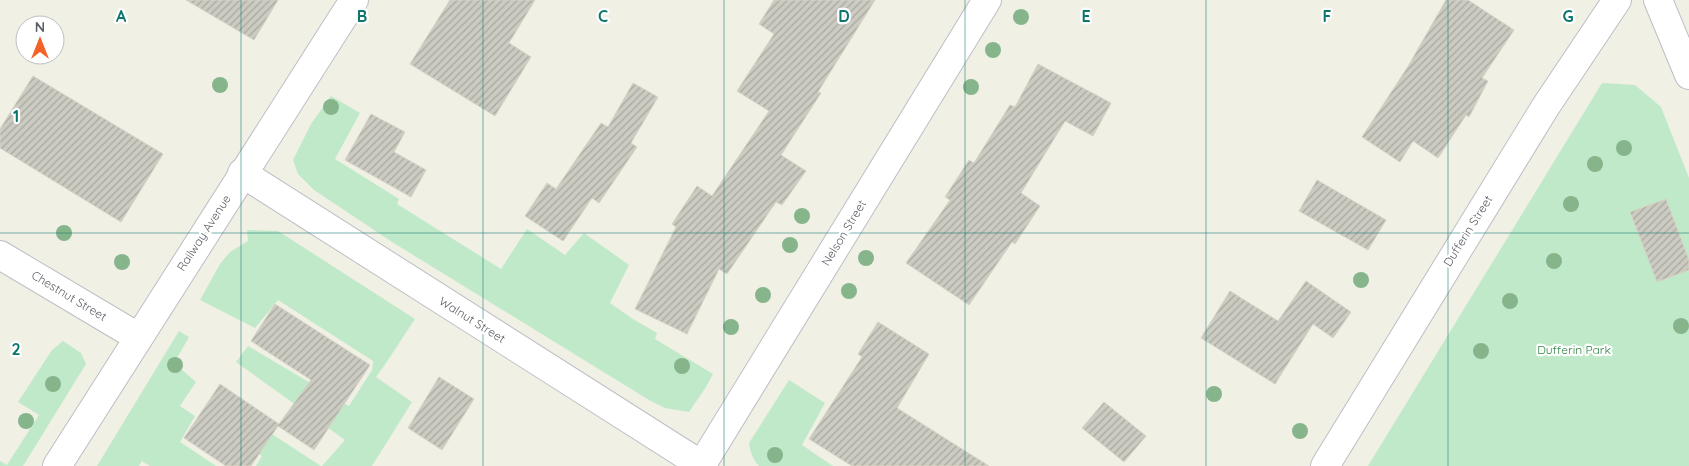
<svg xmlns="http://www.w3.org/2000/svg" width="1689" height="466" font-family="Quicksand,sans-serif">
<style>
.green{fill:#c0e9c9}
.building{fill:url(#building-hatch);stroke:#d6d4c3}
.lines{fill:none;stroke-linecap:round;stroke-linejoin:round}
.minor-casing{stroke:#bdbec5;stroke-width:30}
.minor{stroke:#fff;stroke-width:28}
.tree{fill:#86b58c}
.grid{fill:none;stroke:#0f766e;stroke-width:1;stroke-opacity:0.55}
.labels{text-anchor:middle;stroke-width:4.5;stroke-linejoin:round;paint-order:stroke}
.street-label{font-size:12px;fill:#5d5f67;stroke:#fff}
.park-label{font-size:12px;fill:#2f8444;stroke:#fff}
.grid-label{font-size:16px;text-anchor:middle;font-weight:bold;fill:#0f766e;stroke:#fff;stroke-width:4.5;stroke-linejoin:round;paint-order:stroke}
</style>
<defs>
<pattern id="building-hatch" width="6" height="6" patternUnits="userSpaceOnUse" patternTransform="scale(1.25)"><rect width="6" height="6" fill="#cbcbc2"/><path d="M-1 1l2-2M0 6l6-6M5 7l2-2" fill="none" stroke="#a8a8a1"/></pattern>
</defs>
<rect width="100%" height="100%" fill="#f0f0e5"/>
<!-- green -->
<g class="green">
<path d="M1602,83L1635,85L1661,107L1689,178V466H1368Z"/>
<path d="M331,96L360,113L335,159L399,199L397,204L501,269L527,229L565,255L584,233L629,265L610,303L633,319L657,333L655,339L713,374L706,387L689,412L665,408L649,400L392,242L314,190L298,174L293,160L311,124Z"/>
<path d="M247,230L278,231L415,319L384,366L376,377L412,402L372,466H322L345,440L236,362L248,346L349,406L372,370L373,361L278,300L255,328L200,300L220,264L230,252L248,241Z"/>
<path d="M179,331L189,337L174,363L196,382L180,406L195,416L180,442L216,466H150L142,461L139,466H97Z"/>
<path d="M63,341L81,353L86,364L23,466H0V461L7,465L39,415L18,402L52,350Z"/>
<path d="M789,380L825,403L802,445L833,466H759C753,460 750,451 749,443Z"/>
<path d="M261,427L321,466H256L262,456L247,446Z"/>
</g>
<!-- building -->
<g class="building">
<path d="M186,0H278L254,40Z"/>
<path d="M450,0H535L509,43L531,57L495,116L410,64Z"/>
<path d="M774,0H875L818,92L821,93L781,155L806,171L782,205L776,202L727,274L719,269L687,334L635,309L676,227L672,224L697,186L712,196L769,111L737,91L774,34L759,24Z"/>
<path d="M1446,0H1468L1514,30L1482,78L1488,81L1469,117L1466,115L1438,158L1413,141L1400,162L1362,137L1407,68Z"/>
<path d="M1038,64L1111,103L1093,136L1065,121L1021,193L1040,206L1015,244L1012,242L969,305L906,263L950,200L945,197L969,160L974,163L1010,105L1015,107Z"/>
<path d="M33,76L163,154L121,222L0,148V129Z"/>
<path d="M633,83L658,97L631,143L637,147L599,203L592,198L563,241L525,216L547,183L556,189L601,123L608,127Z"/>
<path d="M371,114L405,132L394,152L426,170L411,197L345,160Z"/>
<path d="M1317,180L1386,220L1368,250L1299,211Z"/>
<path d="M1666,199L1689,260V270L1657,282L1630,212Z"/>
<path d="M1306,281L1351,312L1333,338L1313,324L1275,384L1201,338L1230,291L1278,321Z"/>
<path d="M275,304L370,365L314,450L278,426L251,466H226L184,438L220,384L279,424L311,380L251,341Z"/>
<path d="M878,322L929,354L897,408L989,466H852L809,439L862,357L858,354Z"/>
<path d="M439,377L474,399L442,450L408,428Z"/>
<path d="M1104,402L1146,436L1124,462L1082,428Z"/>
</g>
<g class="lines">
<defs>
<g id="minor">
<path d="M1658,0L1689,75"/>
<path d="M242,173L703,466"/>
<path d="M0,255L138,337"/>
<path d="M57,466L354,0"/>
<path d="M701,466L987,0"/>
<path d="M1325,466L1546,106L1617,0"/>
</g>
</defs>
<!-- minor casing -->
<use href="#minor" class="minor-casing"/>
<!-- minor -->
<use href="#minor" class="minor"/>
</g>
<!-- trees -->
<g class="tree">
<circle cx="1021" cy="17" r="8"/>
<circle cx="993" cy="50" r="8"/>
<circle cx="220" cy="85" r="8"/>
<circle cx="971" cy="87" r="8"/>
<circle cx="331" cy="107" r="8"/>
<circle cx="1624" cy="148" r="8"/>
<circle cx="1595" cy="164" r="8"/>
<circle cx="1571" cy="204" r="8"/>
<circle cx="802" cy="216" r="8"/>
<circle cx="64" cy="233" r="8"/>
<circle cx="790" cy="245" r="8"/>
<circle cx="866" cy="258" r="8"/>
<circle cx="1554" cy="261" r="8"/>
<circle cx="122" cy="262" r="8"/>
<circle cx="1361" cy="280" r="8"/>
<circle cx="849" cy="291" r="8"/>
<circle cx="763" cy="295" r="8"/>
<circle cx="1510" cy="301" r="8"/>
<circle cx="1681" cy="326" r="8"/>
<circle cx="731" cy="327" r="8"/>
<circle cx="1481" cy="351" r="8"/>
<circle cx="175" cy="365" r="8"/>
<circle cx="682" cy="366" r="8"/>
<circle cx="53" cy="384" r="8"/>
<circle cx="1214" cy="394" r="8"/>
<circle cx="26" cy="421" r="8"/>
<circle cx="1300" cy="431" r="8"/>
<circle cx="775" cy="455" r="8"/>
</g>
<!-- grid -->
<path class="grid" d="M241,0V466M483,0V466M724,0V466M965,0V466M1206,0V466M1448,0V466M0,233H1689"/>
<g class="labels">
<!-- street labels -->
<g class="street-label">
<text transform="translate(1468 231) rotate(-58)" y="4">Dufferin Street</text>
<text transform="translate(204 233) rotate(-57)" y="4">Railway Avenue</text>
<text transform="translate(844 233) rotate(-59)" y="4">Nelson Street</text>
<text transform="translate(69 296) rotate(31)" y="4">Chestnut Street</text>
<text transform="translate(472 320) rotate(32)" y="4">Walnut Street</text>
</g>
<!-- park labels -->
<g class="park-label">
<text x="1574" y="354">Dufferin Park</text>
</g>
</g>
<g class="grid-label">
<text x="121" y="22">A</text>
<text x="362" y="22">B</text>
<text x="603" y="22">C</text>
<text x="844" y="22">D</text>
<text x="1086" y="22">E</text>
<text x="1327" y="22">F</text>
<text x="1568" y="22">G</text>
<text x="16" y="122">1</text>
<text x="16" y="355">2</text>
</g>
<!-- north arrow -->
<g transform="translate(40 40)"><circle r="24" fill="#ffffff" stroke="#bebfc2"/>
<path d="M0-4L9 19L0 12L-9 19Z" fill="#f56227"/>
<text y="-8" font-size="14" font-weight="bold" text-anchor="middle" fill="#5d5f67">N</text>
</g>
</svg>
